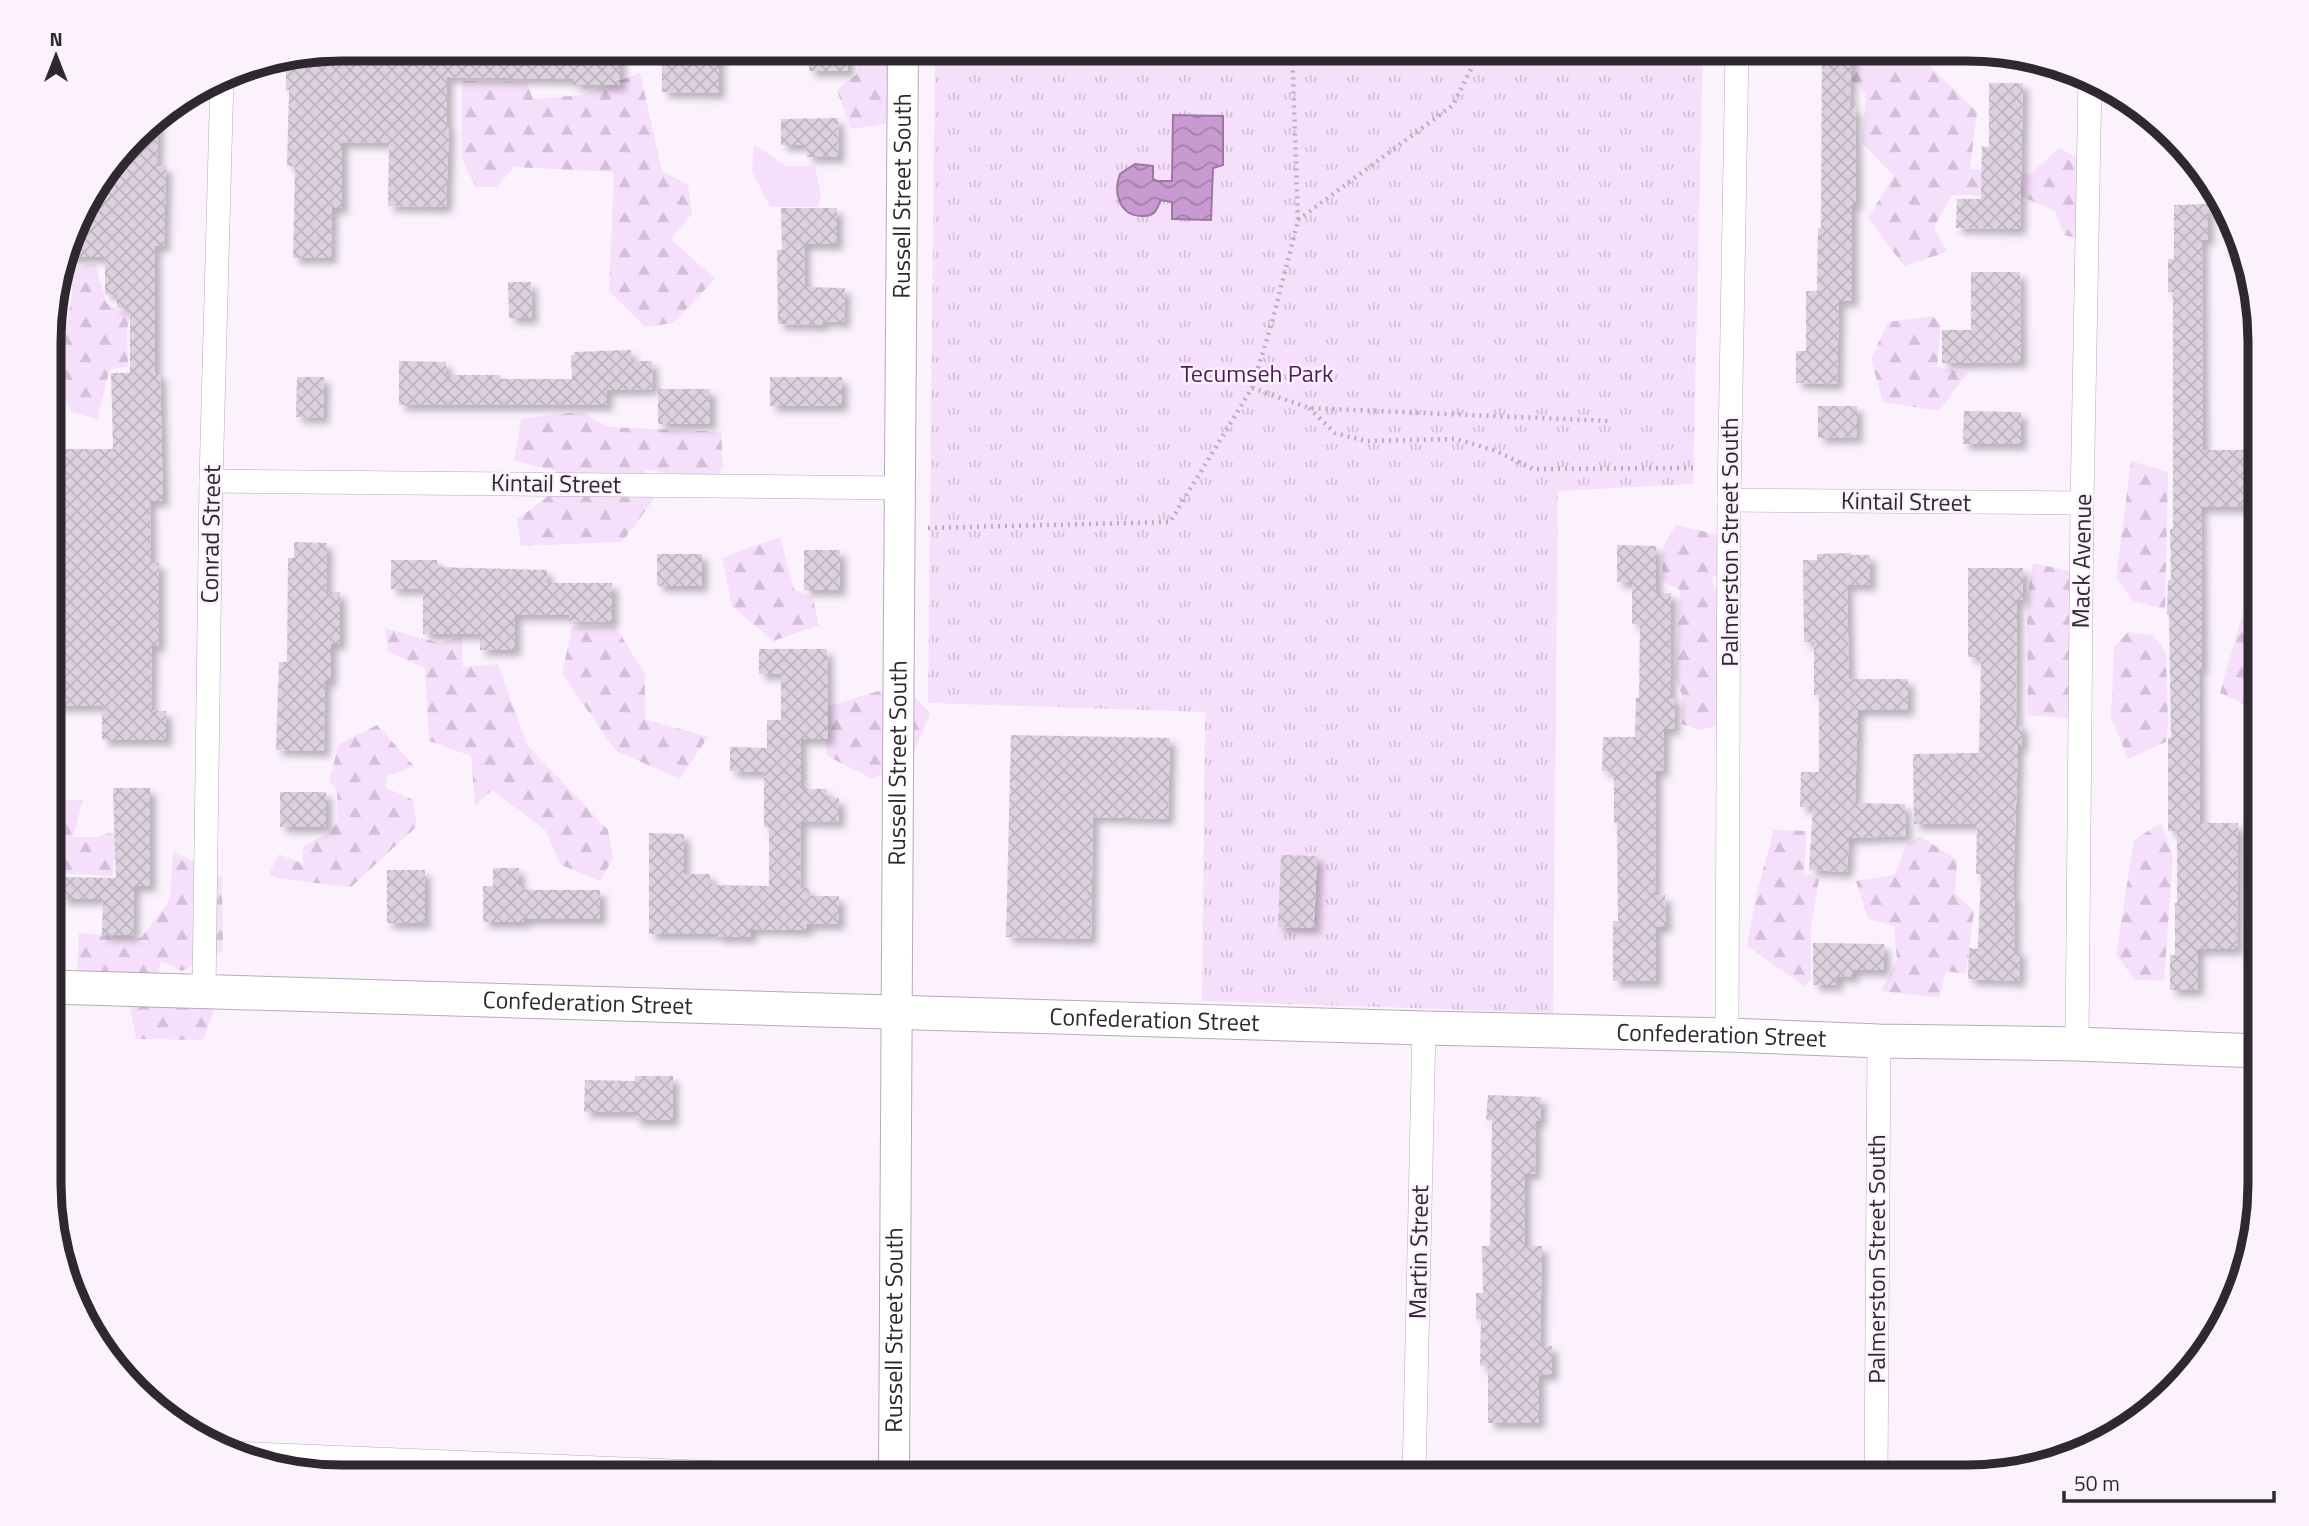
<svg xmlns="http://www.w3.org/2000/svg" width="2309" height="1526" font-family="'Titillium Web',sans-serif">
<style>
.green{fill:#f6dffa}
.forest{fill:url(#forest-firs)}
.park{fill:url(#park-tufts)}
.water{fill:url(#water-waves);stroke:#9a78a0;stroke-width:2}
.building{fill:url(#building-cross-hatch);filter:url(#shadow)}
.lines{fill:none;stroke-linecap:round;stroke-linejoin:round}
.minor-casing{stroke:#b6abb8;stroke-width:24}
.tertiary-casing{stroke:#b6abb8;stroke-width:32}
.secondary-casing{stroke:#b6abb8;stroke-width:35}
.path{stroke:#b8afb9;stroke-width:4.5;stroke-dasharray:2 5;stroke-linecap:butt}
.minor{stroke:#fff;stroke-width:23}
.tertiary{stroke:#fff;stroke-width:30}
.secondary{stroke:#fff;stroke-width:33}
.labels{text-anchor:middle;stroke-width:5;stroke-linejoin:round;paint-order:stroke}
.street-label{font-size:24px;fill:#2e292f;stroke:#fcf2fe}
.park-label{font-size:24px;fill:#51195b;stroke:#fcf2fe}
.rim{fill:none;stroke:#2e292f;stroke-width:9}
</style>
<defs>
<pattern id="forest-firs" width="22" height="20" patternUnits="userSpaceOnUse" patternTransform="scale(1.75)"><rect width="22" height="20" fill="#f6dffa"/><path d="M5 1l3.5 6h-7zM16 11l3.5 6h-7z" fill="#d3bfd7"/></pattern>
<pattern id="park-tufts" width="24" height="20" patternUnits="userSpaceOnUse" patternTransform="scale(1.75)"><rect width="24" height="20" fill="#f6dffa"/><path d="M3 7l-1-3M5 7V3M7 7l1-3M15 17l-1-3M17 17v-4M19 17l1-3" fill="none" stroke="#d3bfd7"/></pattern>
<pattern id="water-waves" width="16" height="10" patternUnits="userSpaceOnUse" patternTransform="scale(1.75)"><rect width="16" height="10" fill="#c99ad1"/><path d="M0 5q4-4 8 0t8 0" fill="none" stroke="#a47eaa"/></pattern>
<pattern id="building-cross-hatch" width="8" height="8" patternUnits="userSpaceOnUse" patternTransform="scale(1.75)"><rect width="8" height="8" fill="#ddd1df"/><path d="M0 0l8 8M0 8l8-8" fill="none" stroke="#beb3c0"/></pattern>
<filter id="shadow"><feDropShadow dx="6" dy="6" stdDeviation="3.5" flood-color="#0004"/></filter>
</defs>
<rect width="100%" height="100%" fill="#fcf2fe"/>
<!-- green -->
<path class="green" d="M754,144L786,166H815L821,195L818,207H770L752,171Z"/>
<!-- forest -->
<g class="forest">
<path d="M859,49H900L899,122L851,129L837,90L858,73Z"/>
<path d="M1876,49H1913L1977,112L1970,169L2030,174L2059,148L2092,165L2078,238L2064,235L2055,211L2023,197L1952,195L1934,227L1947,252L1904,266L1868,218L1894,176L1862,143L1866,92L1851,80L1858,53Z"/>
<path d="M640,73L662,171L688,185L692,214L671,239L715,279L673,323L645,327L609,291L614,172L515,167L496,187H476L462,159V81L527,82L533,99L582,95Z"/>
<path d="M2235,241L2254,305L2251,304L2226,254Z"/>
<path d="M95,263L106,303L130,316L127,329L128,367L110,369L97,419L72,412L57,384L72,294L71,269Z"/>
<path d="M1933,316L1941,325L1937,367L1968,373L1939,411L1883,402L1871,359L1888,322Z"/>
<path d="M580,412L609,427L721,432L723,467L706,494L675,475L644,469L654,499L622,542L521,546L517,519L557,490V471L514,461L521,419Z"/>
<path d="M2131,461L2168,472L2165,609L2133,601L2116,578Z"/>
<path d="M1676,525L1737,539L1735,563L1711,578L1715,588L1739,601L1726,631L1740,650V671L1724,692L1723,725L1700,730L1682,724V695L1675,678L1680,590L1662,581L1663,547Z"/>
<path d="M780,537L794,589L813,598L819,625L773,641L732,606L722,558Z"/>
<path d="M2033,563L2078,573L2070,619L2093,630L2075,719L2028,715L2027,601Z"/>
<path d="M2242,615L2259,623V712L2220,693Z"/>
<path d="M615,626L645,674V719L708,737L680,779L616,751L562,674L572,627Z"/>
<path d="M385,628L439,643L462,636L463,667L498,664L527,745L608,830L613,858L600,881L561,865L545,830L492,790L475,806L471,756L429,741L425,668L388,652Z"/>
<path d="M2128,632L2153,635L2166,652L2168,723L2166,742L2128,759L2111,717L2114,647Z"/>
<path d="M878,691L912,694L930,714L907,768L871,778L827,756L823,708Z"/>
<path d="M377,725L415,767L388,775L385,787L413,800L417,826L351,887L281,879L269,874L279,854L303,864V846L325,835L338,821L337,790L329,781L339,744Z"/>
<path d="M59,750L61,800H83L73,837H95L114,832L137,835L140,859H114L113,876L51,873V752Z"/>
<path d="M2161,823L2173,856L2164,981L2135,980L2116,955L2134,840Z"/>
<path d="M1774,830L1807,831L1804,872L1819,879L1811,926V980L1804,986L1747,946L1757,892Z"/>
<path d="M1920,836L1957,860L1955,894L1974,911L1966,974L1946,971L1939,998L1881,991L1897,960L1894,926L1868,919L1856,881L1895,875L1906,845Z"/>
<path d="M2259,843V957H2251L2245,844Z"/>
<path d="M173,851L222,877L223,951L182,971L161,961L157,980L217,1002L203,1040L136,1039L126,983L77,974L79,933L141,938L170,899Z"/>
</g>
<!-- park -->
<path class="park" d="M935,49H1703L1693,484L1558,491L1553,1013L1202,1001L1205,712L928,703Z"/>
<!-- water -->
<path class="water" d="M1173,115L1223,116V165L1213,168L1211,220L1172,219V202L1161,200C1158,205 1157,212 1152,214C1150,216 1144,216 1141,216C1119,215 1113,192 1120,174L1135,164L1153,166V179L1157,181H1172Z"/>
<!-- building -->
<g class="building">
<path d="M342,49H620V85H574V79L447,77V127H449L446,207L388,206L389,143L342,142V208H332L331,258H293L295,166H287L289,90H286V60Z"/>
<path d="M662,49H719V93L662,92Z"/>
<rect x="809" y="49" width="39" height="22"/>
<path d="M1822,49H1851L1850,107H1855L1856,170V204H1852V301H1839L1837,384L1796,383V351H1806V291H1817L1818,228H1821Z"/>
<path d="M1989,83H2023L2020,229L1956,228L1957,199H1981L1982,146L1989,147Z"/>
<path d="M158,116L157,166H166L164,246H155V373H160L163,501H150L151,563H159V646H152L151,710L166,711V740H102V706H51V496L60,497V449H113L111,373H130V310L128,308H117V294H105V257H66L79,212L149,122Z"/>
<path d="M838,118L839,157H807V145H781V119Z"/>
<path d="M2208,204V240H2202L2203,450H2257V507H2201L2202,634V669H2199L2200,823H2238L2237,949H2198V990H2170V955H2175V903H2177V831H2168V738H2171L2169,614H2167L2168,580H2171L2170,529H2173V292H2168V259H2174V205Z"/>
<path d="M781,208H837V244H804L805,287L845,288L844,322L823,321V325L778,324L777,250H782Z"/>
<path d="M1971,272H2020L2021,362L1942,363V330H1971Z"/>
<path d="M508,282H531L532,318H509Z"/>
<path d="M631,350V361H652L653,389L607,390V405H399V361L446,362V375H500V379H572L571,355H574V352Z"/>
<path d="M297,377H324L323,418L296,417Z"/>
<rect x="770" y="377" width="72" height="29"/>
<rect x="658" y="389" width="52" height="35"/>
<path d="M1818,406H1857V437L1818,438Z"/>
<path d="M1964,411L2021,412V444H1963Z"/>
<path d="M294,542L327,543L326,592H340V644H331V681H325L324,751L276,750L279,662H287L288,558H294Z"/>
<path d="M1617,545L1656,546V593H1671L1670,698H1675L1674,729H1664L1663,771H1656L1655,895H1665L1666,927H1656V981H1613V921H1618L1617,823H1614V771H1602L1603,737H1635L1636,698H1639L1640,624H1632V582H1617Z"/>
<rect x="804" y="550" width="36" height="40"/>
<path d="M1851,553V555H1870V585H1847L1849,679H1908V710H1858L1855,803L1905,804L1906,836L1849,838L1847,872L1809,870L1813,807H1800L1801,772H1819V695H1814V642H1804L1803,560H1817V554Z"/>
<rect x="657" y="554" width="45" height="32"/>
<path d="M391,560H437V567L547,570V583H612V622L569,621V615H515V650H480V634H423V589H391Z"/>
<path d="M1968,568H2023V600H2017L2016,725H2022V746H2018L2013,895L2015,896L2014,950H2020L2019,981L1968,979L1969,948L1978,949L1981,874H1976L1977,824H1914L1913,754L1979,753L1981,657H1968Z"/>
<path d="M759,649H827L828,739H801V789H827V798H839V822L801,821L800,888H809V896H839V924H807V930L751,929V937H717V934H649V833L684,834V874H710V885L769,886V827H764V772L730,771V747L767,748V720H781V674H759Z"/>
<path d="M1011,735L1170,738L1168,819L1093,817L1091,939L1006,937Z"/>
<path d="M113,788H150V886H134L133,935H102L103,899H61V877L116,878Z"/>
<rect x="280" y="792" width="46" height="35"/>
<path d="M1281,855L1317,856L1314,928L1278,927Z"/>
<path d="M493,868H519V886H524V890H600V919H524V922H483V886H493Z"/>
<rect x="387" y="870" width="38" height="53"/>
<path d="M1813,943L1884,944V970H1853V977L1837,976V985H1813Z"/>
<path d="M635,1076H673V1120H635V1112H584L585,1080L635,1081Z"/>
<path d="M1488,1095L1541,1097L1540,1121H1536L1535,1174H1525V1246H1542L1540,1346H1552V1375H1539V1423H1488V1366H1480L1481,1319H1476V1293H1483L1482,1246H1490L1492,1120H1486Z"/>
</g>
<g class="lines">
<defs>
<g id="minor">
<path d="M211,481L901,488"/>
<path d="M1729,500L2082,503"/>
<path d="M204,991L211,481L222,77"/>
<path d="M1727,1035L1729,500L1737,49"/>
<path d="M2077,1044L2082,503L2090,79"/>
<path d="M232,1453L818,1477"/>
<path d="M1876,1476L1879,1041"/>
<path d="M1414,1477L1424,1028"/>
</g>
<g id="tertiary">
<path id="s1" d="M894,1477C894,1001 901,525 903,49"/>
</g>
<g id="secondary">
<path id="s2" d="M51,987L1424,1028L1727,1035L1879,1041L2077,1044L2259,1051"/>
</g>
</defs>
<!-- minor casing -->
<use href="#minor" class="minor-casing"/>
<!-- tertiary casing -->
<use href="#tertiary" class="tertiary-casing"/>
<!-- secondary casing -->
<use href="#secondary" class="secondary-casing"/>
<!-- path -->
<g class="path">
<path d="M1298,220L1453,105L1474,63L1475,49"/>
<path d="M1252,388L1309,408L1609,421"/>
<path d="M1309,408L1335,433L1366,441L1456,439L1496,451L1533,469L1696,468"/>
<path d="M928,528L1170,522L1252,388L1272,322L1298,221L1292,49"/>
</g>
<!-- minor -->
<use href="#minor" class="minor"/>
<!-- tertiary -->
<use href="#tertiary" class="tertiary"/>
<!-- secondary -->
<use href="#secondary" class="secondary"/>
</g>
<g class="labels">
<!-- street labels -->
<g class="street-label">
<text dy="8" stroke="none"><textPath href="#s1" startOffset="1281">Russell Street South</textPath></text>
<text transform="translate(556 484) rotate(1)" y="8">Kintail Street</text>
<text transform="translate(1906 502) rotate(1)" y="8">Kintail Street</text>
<text transform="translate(211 534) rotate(-89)" y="8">Conrad Street</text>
<text transform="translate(1730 542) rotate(-90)" y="8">Palmerston Street South</text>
<text transform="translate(2082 561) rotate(-89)" y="8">Mack Avenue</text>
<text dy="8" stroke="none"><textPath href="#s1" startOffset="714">Russell Street South</textPath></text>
<text dy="8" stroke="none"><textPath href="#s2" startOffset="537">Confederation Street</textPath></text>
<text dy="8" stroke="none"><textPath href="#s2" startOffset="1104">Confederation Street</textPath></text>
<text dy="8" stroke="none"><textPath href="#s2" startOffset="1671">Confederation Street</textPath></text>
<text transform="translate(1419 1252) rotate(-89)" y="8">Martin Street</text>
<text transform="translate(1877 1259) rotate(-90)" y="8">Palmerston Street South</text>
<text dy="8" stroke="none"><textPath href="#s1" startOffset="147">Russell Street South</textPath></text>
</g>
<!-- park labels -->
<g class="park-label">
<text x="1257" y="382">Tecumseh Park</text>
</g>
</g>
<!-- crop -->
<path d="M0 0H2309V1526H0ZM342 61H1967A281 281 0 0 1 2248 342V1184A281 281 0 0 1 1967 1465H342A281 281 0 0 1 61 1184V342A281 281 0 0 1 342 61Z" fill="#fcf2fe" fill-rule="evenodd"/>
<path class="rim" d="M342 61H1967A281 281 0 0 1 2248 342V1184A281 281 0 0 1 1967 1465H342A281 281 0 0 1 61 1184V342A281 281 0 0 1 342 61Z"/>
<!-- north arrow -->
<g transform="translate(56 56)" stroke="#fcf2fe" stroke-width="5" paint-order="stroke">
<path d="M0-5L12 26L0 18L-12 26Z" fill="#2e292f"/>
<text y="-10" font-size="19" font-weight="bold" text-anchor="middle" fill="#2e292f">N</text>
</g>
<!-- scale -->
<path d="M2064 1491v10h210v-10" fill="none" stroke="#2e292f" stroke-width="3.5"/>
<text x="2074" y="1491" font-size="21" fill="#2e292f" stroke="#fcf2fe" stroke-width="5" paint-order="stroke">50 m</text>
</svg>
